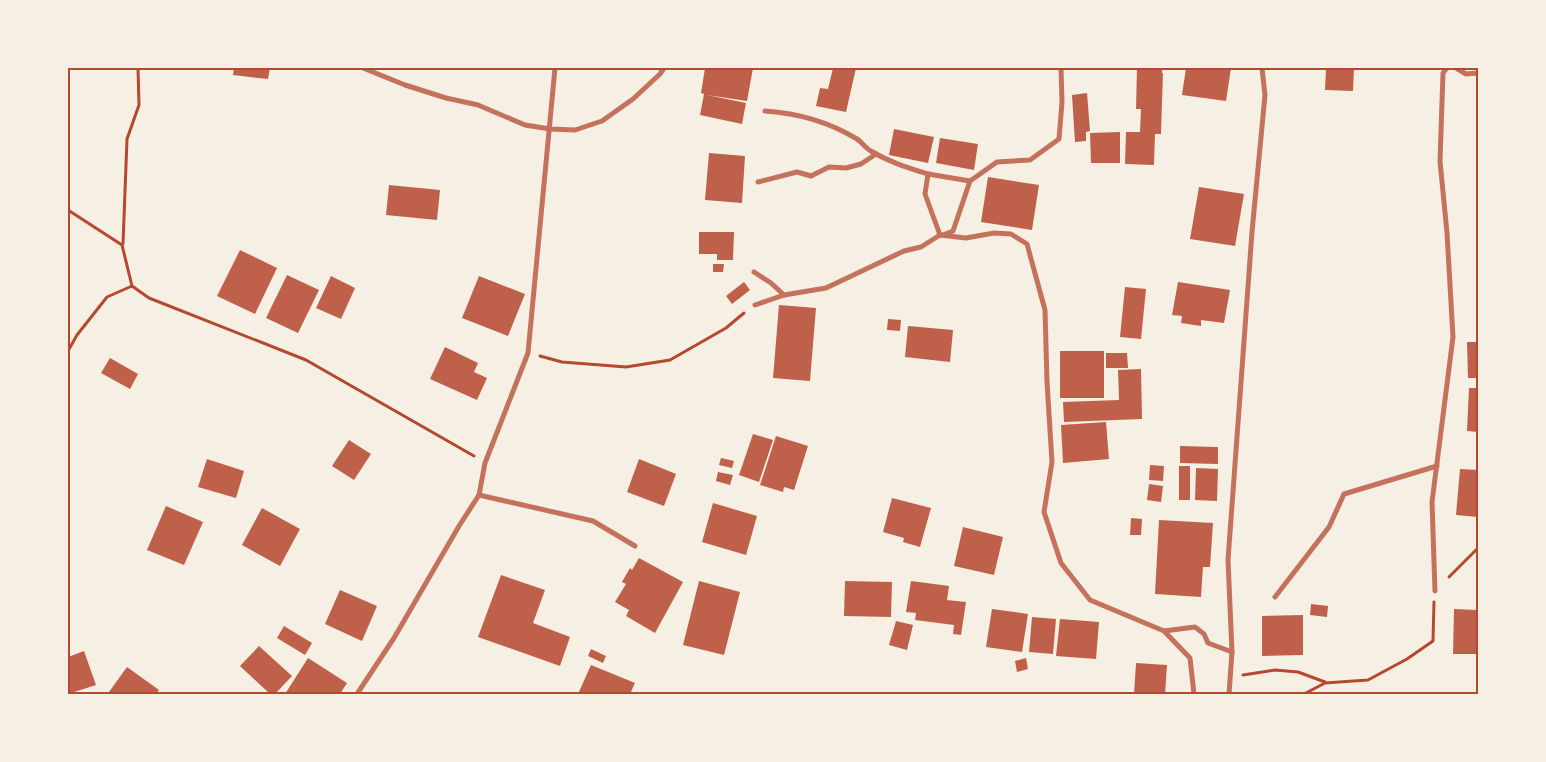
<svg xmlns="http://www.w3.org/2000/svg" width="1546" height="762" font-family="Raleway,sans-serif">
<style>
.building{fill:#bf614a}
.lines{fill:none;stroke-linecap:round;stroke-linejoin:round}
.path{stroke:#b5482f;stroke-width:3}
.minor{stroke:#c5725c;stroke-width:5}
.neatline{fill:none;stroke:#b5482f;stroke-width:2}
</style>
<rect width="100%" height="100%" fill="#f6efe4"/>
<!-- building -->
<g class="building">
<path d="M234,68H270L268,79L233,75Z"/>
<path d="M705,68H753L747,101L707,95L746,103L742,124L700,115L704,94L701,93Z"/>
<path d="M833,68H856L846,112L816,106L820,88L828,89Z"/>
<path d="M1137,68H1162V73H1163L1161,134H1155L1154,165L1125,164L1126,132H1140L1141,109H1136Z"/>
<path d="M1186,68H1231L1226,101L1182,95Z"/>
<path d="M1326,68H1354L1353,91L1325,90Z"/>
<path d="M1087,93L1090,131L1086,132V141L1075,142L1072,95Z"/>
<path d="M894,129L934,137L928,163L889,155Z"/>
<path d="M1120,132V163H1091L1090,133Z"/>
<path d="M940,138L978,144L974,170L936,163Z"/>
<path d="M709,153L745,156L742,203L705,200Z"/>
<path d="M988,177L1039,185L1032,230L981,222Z"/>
<path d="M389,185L440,190L437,220L386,215Z"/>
<path d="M1199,187L1244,194L1235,246L1190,239Z"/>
<path d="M699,232H734L733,260H717V254H699Z"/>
<path d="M240,250L277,268L255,314L217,296Z"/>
<path d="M713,264H724L723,272H713Z"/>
<path d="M287,275L319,290L298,333L266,318Z"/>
<path d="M331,276L355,288L341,319L316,308Z"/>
<path d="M479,276L525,294L508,336L462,318Z"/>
<path d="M744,282L750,290L732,304L726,296Z"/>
<path d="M1178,282L1230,290L1224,323L1201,320V326L1181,323L1182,316L1172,315Z"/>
<path d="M1125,287L1146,289L1141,339L1120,337Z"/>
<path d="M779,305L816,308L810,381L773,378Z"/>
<path d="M888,319L901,320L900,331L887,330Z"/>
<path d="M908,326L953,330L950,362L905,357Z"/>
<path d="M1467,342H1478V378H1468Z"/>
<path d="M445,347L478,363L474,372L487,378L477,400L430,379Z"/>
<rect x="1060" y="351" width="44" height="47"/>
<path d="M1106,353H1127L1128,368H1106Z"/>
<path d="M110,358L138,374L130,389L101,373Z"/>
<path d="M1141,369L1142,419L1064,422L1063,402L1119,400L1118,370Z"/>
<path d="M1469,388H1478V432L1467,431Z"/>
<path d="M1106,422L1109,459L1063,463L1061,425Z"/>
<path d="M753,434L773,440L759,482L739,475Z"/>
<path d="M776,436L808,446L794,490L784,487L783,492L760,485Z"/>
<path d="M349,440L371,454L354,480L332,466Z"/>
<path d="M1180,446L1218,447V464L1180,463Z"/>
<path d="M721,458L734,461L732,468L719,465Z"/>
<path d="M207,459L244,471L236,498L198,487Z"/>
<path d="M639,459L676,474L664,506L627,492Z"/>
<path d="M1150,465L1164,466L1163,481L1149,480Z"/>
<rect x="1179" y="466" width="11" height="34"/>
<path d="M1196,468L1218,469L1217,501L1195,500Z"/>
<path d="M1460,469L1478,470V517L1456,515Z"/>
<path d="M718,472L733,475L730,485L716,481Z"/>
<path d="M1149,484L1163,486L1161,502L1147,500Z"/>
<path d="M892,498L931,508L920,547L903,542L904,538L883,532Z"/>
<path d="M713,503L757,516L746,555L702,542Z"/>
<path d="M166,506L203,522L184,565L147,550Z"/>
<path d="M262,508L300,529L280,566L242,545Z"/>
<path d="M1131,518L1142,519L1141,535H1130Z"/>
<path d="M1159,520L1213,523L1210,567H1203L1201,597L1155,594Z"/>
<path d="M963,527L1003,537L994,575L954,566Z"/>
<path d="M639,558L683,582L655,633L626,616L629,610L615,602L626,584L622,582L630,568L632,570Z"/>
<path d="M501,575L545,590L533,623L570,637L560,666L478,637Z"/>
<path d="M699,581L740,592L724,655L683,645Z"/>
<path d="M845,581L892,582L891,617L844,616Z"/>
<path d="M911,581L949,586L947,600L966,602L961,635L953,634L954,625L915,620L916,613L906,612Z"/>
<path d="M340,590L377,606L362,641L325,624Z"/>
<path d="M1311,604L1328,606L1327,617L1310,615Z"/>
<path d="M992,609L1028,614L1022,652L986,647Z"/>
<path d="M1454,609L1478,610V654H1453Z"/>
<path d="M1303,615V655L1262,656V616Z"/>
<path d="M1032,617L1056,619L1053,654L1029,652Z"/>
<path d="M1060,619L1099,622L1096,659L1056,656Z"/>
<path d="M896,621L913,625L907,650L889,645Z"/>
<path d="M284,626L312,643L305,655L277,638Z"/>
<path d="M259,646L292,676L275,694H270L240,666Z"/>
<path d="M591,649L606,656L603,663L588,656Z"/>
<path d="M84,651L96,685L68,694V657Z"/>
<path d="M308,658L347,683L340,694H285Z"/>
<path d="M1026,658L1028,669L1017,672L1015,661Z"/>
<path d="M1136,663L1167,665L1165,694H1134Z"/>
<path d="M591,665L635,683L630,694H578Z"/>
<path d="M127,667L159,690L156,694H113L109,692Z"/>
</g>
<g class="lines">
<!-- path -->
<g class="path">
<path d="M68,210L122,245L132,286L149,298L306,360L474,456"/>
<path d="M123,244L127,139L139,105L138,68"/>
<path d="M68,351L77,335L107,297L132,286"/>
<path d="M540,356L562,362L626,367L670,360L726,328L744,313"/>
<path d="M1449,577L1478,548"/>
<path d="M1243,675L1275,670L1298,672L1325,682"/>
<path d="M1304,694L1325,683L1368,680L1407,659L1433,641L1434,602"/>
</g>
<!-- minor -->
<g class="minor">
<path d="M363,68L405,85L446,98L478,105L525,125L550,129L575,130L602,121L633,99L660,74L664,68"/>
<path d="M1456,68L1466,74L1478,73"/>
<path d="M928,174L970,181L997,162L1030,160L1059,139L1062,102L1061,68"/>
<path d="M758,182L797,172L811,176L829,167L846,168L861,164L876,154"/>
<path d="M940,235L966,238L994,233L1011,234L1027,244L1045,310L1047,382L1052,462L1044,512L1061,563L1090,600L1164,631L1195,627L1204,634L1208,643L1232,652"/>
<path d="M943,235L953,231L970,181"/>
<path d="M754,272L771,283L784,295"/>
<path d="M755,305L784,295L826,288L904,251L921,247L940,235L925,194L928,174C909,168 889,162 871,151C865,148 862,142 857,139C829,122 796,113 765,111"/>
<path d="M479,495L593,521L635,546"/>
<path d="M1435,591L1432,502L1453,337L1447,233L1440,161L1443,73L1447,68"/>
<path d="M1275,597L1329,527L1344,494L1437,466"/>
<path d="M1164,631L1190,658L1194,694"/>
<path d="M357,694L394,638L459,526L479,495L485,463L528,353L555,68"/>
<path d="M1229,694L1232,652L1228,560L1252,232L1265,95L1262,68"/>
</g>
</g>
<!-- border -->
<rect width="1546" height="762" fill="none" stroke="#f6efe4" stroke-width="138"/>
<rect x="69" y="69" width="1408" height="624" class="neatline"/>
</svg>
